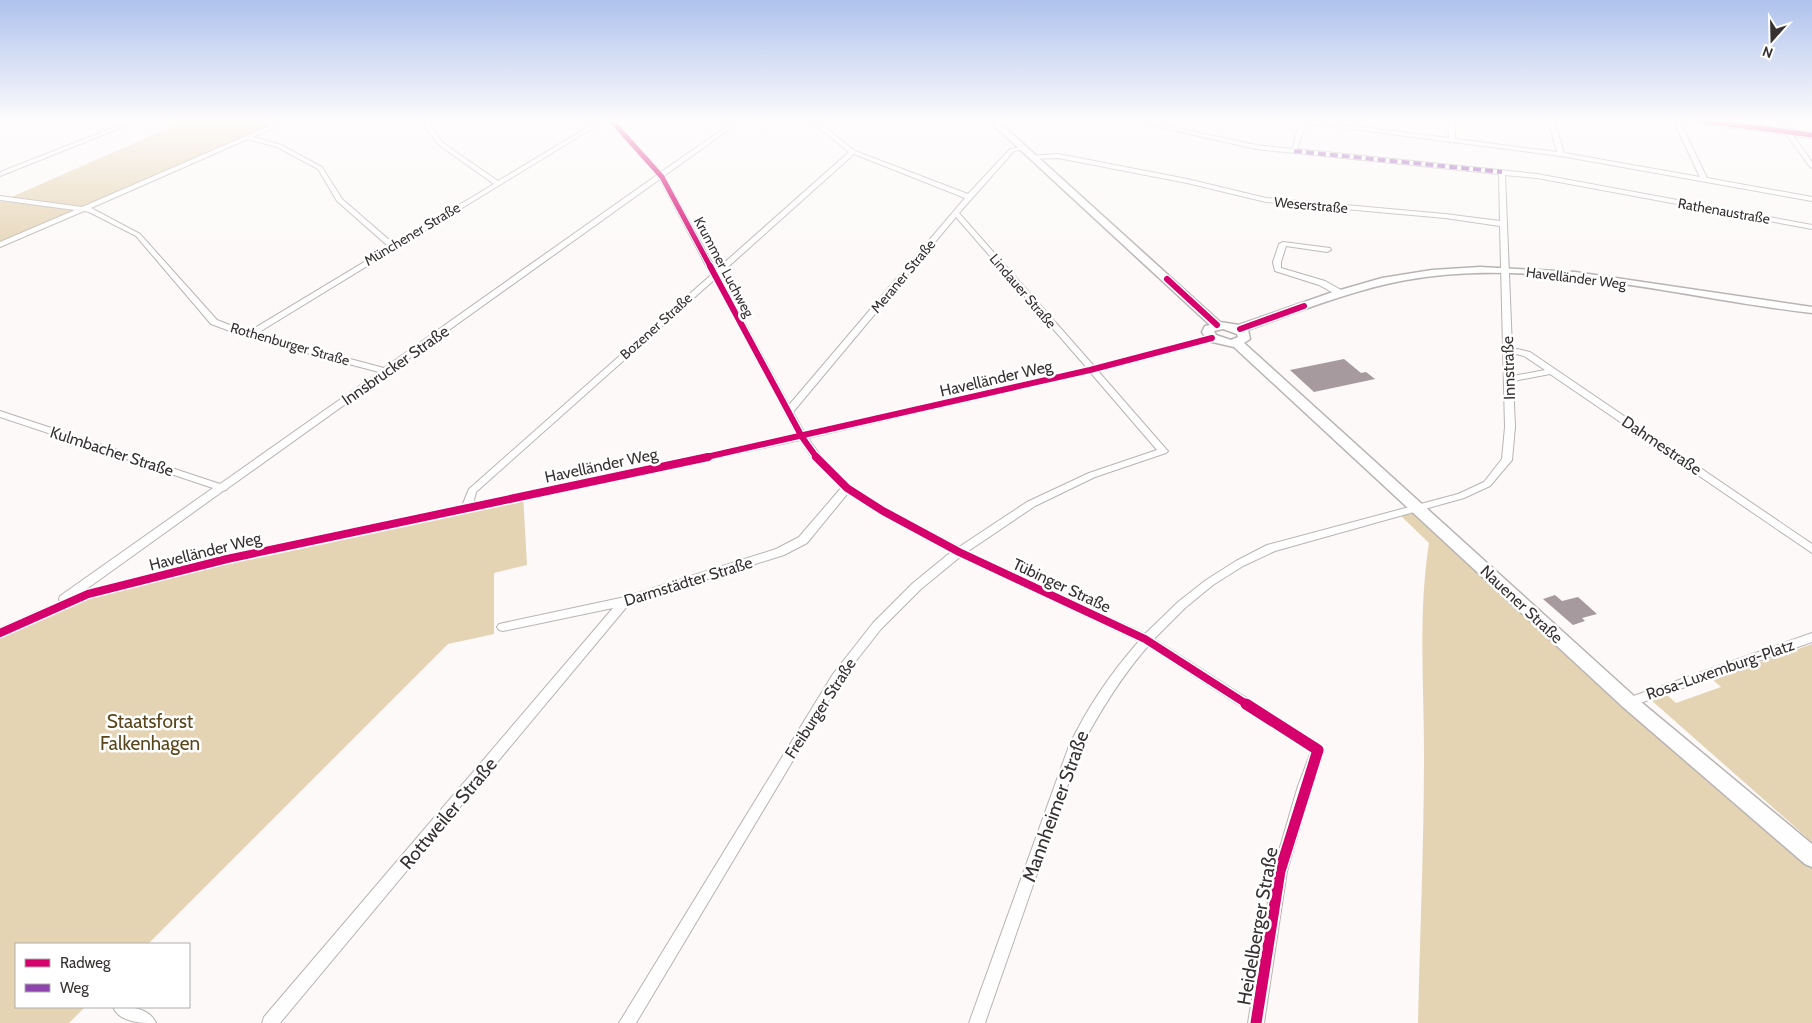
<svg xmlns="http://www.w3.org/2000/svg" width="1812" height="1023" font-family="Cabin,sans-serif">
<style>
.forest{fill:#e5d4b4}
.building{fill:#a69a9e}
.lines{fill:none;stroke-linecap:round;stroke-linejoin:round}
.street-casing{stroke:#b8b4b3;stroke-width:2}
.secondary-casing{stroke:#b8b4b3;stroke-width:3}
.street{fill:#fffefe;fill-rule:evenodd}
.secondary{fill:#fffefe;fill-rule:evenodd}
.quiet{stroke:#8e44ad;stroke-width:4;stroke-dasharray:8 4;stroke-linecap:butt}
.cycleway-far3-casing{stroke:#fff;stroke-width:7}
.cycleway-far2-casing{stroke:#fff;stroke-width:9}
.cycleway-far1-casing{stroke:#fff;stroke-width:11}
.cycleway-casing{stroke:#fff;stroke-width:14}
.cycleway-far3{stroke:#d6006c;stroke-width:5}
.cycleway-far2{stroke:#d6006c;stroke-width:6}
.cycleway-far1{stroke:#d6006c;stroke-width:8}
.cycleway{stroke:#d6006c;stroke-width:11}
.labels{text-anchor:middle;stroke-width:5;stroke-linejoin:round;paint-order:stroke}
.far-street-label{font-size:14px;fill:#373232;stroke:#fff}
.street-label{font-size:16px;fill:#373232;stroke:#fff}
.near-park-label{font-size:19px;fill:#5a461a;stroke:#fff}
.near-street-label{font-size:19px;fill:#373232;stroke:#fff}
</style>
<rect width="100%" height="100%" fill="#fcf9f8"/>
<!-- forest -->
<g class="forest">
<path d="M177,120H287L0,245V202L171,127L164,125Z"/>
<path d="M523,495L527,565L494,573V634L448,644L148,944H16V1007H85L69,1023H0V633L88,594Z"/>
<path d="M1418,509L1812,857V1023H1418C1420,934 1424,844 1424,754C1424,685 1418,612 1429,543L1399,514Z"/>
<path d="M1812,644V842L1651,700L1666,694L1676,703L1721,687L1712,679Z"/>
</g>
<!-- building -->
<g class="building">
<path d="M1344,359L1361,373L1366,372L1375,379L1314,392L1290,370Z"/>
<path d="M1555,595L1562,601L1578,597L1597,614L1582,618L1585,621L1573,625L1543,599Z"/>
</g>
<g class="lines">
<defs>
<g id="street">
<path d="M133,120H140L0,176V172Z"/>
<path d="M283,120H290L253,137L281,145L322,167L342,199L394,244L494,184L439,145L420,120H426L443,143L498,181L600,120H606L256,334L384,368L657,175L608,120H614L661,172L736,120H742L664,176L716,270L849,152L809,120H815L855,151L968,194L1010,149L1024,147V149L1014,151L959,213L1094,366L1212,336L1216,338L1215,340L1098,371L1166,449L1168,451L1166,453L1095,477L1035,506L967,552L1145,634L1178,602L1206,580L1236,561L1267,545L1458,494L1484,482L1502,459L1505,427L1500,226L1445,218L1266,202L1187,183L1058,158L1032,159L1030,158V156L1058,154L1187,179L1266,198L1445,214L1500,221L1499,174L1256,149L1129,120H1138L1256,145L1292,149L1301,120L1449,138L1448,120H1454L1455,139L1557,152L1548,120H1554L1564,153L1700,177L1673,120H1679L1707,178L1812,197V201L1561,156L1306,123L1297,149L1537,174L1812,225V229L1537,178L1505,175L1512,348L1530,352L1812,544V553L1550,374L1513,381L1515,427L1512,460L1490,486L1464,498L1275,551L1243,566L1213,585L1185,608L1154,639L1322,746L1324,750L1312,786L1287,871L1264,1023H1248L1273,871L1298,786L1311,752L1148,646C1121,677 1100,711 1081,747L985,1023H969L1069,746C1087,708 1111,673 1139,641L960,557L921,589L881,629L841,680L636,1023H619L833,674L873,623L913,583L951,552L879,513L848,493L807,543L784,555L629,604L280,1023H262L264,1017L613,608L503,631L499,630L497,627L499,624L625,597L776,549L799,537L841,488L815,462L800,440L227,563L91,597L0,637V628L60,602L59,599L60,596L213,488L0,417V411L220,484L379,372L246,337L211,324L136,236L89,212L84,211L0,247V242L75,210L0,200V196L82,207ZM248,139L277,147L318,169L337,201L389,247L248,332L217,320L140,234L91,208ZM854,154L965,198L789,405L719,275ZM660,179L711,275L469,489L462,506L227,555L81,593L223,491L226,490L228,488ZM956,217L1087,368L805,434L793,412ZM714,280L797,435L473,504L476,492ZM1512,353L1524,356L1545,370L1513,376ZM1090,372L1157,450L1089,473L1027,502L959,547C923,528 885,510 852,486C834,474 820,456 808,438Z"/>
<path d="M1776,120H1782L1812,162V168L1810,167Z"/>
<path d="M1283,242L1330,248L1331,250L1327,252L1286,246L1281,262V268L1325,281L1343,291V295H1337L1319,285L1275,271L1273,262L1279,244Z"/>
<path d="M1812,633V642L1629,707L1625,705L1623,702L1625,699Z"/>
<path d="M113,1007C128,1006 149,1007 156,1023C141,1023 120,1023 113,1007Z"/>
</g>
<g id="secondary">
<path d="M988,120H997L1220,322L1239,325L1330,293L1382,278L1432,270L1480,267L1575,272L1812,307V313C1679,298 1540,256 1406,280C1352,290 1300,311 1248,330L1250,339L1244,343L1635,697L1812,844V867L1805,864L1623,707L1234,347L1208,341L1202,332L1205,326L1210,325ZM1223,329L1237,334L1238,337L1231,340L1216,335L1214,331Z"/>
<path d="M1693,120H1714L1812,132V138L1697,123Z"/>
</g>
</defs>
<!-- street casing -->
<use href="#street" class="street-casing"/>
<!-- secondary casing -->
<use href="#secondary" class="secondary-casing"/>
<!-- street -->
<use href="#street" class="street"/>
<!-- secondary -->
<use href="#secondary" class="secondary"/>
<!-- quiet -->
<path class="quiet" d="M1294,151L1502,172"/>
<defs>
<g id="cycleway-far3">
<path d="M611,120L662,177L711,268"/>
<path d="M1697,120L1812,135"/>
</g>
<g id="cycleway-far2">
<path d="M710,266L802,437L817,458"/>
<path d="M1167,279L1217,325"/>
<path d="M1240,329L1304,306"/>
<path d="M702,458L1090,370L1212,338"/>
</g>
<g id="cycleway-far1">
<path d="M816,457L847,488L883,511L959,552L1145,639L1248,705"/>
<path d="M0,633L88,594L227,559L708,457"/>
</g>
<path id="cycleway" d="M1246,704L1318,750L1280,871L1256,1023"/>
</defs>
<!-- cycleway-far3 casing -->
<use href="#cycleway-far3" class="cycleway-far3-casing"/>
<!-- cycleway-far2 casing -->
<use href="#cycleway-far2" class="cycleway-far2-casing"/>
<!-- cycleway-far1 casing -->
<use href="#cycleway-far1" class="cycleway-far1-casing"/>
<!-- cycleway casing -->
<use href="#cycleway" class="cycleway-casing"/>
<!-- cycleway-far3 -->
<use href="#cycleway-far3" class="cycleway-far3"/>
<!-- cycleway-far2 -->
<use href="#cycleway-far2" class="cycleway-far2"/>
<!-- cycleway-far1 -->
<use href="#cycleway-far1" class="cycleway-far1"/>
<!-- cycleway -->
<use href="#cycleway" class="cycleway"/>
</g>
<!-- sky -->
<linearGradient id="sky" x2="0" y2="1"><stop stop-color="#afc2ed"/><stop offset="0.46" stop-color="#fefcfc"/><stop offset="1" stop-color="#fefcfc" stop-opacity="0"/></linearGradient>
<rect width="1812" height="263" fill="url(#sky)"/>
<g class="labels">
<!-- far-street labels -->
<g class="far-street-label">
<text transform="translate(1311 205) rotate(5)" y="5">Weserstraße</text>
<text transform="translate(1724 211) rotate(10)" y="5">Rathenaustraße</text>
<text transform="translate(412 234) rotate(-31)" y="5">Münchener Straße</text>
<text transform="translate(724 267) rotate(62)" y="5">Krummer Luchweg</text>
<text transform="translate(903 276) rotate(-50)" y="5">Meraner Straße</text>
<text transform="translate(1576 278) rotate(7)" y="5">Havelländer Weg</text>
<text transform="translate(1023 291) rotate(49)" y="5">Lindauer Straße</text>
<text transform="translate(656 326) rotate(-42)" y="5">Bozener Straße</text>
<text transform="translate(290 344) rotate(16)" y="5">Rothenburger Straße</text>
</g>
<!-- street labels -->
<g class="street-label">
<text transform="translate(395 365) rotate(-35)" y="6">Innsbrucker Straße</text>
<text transform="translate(1508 368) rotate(-92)" y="6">Innstraße</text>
<text transform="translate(996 378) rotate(-13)" y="6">Havelländer Weg</text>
<text transform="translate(1662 445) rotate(34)" y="6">Dahmestraße</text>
<text transform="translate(112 451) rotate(18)" y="6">Kulmbacher Straße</text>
<text transform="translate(601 465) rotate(-12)" y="6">Havelländer Weg</text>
<text transform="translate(205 551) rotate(-14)" y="6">Havelländer Weg</text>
<text transform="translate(688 581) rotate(-17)" y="6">Darmstädter Straße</text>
<text transform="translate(1062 585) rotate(25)" y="6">Tübinger Straße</text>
<text transform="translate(1522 604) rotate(43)" y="6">Nauener Straße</text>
<text transform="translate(1720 669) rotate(-19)" y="6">Rosa-Luxemburg-Platz</text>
<text transform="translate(820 708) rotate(-57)" y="6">Freiburger Straße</text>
</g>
<!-- near-park labels -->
<g class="near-park-label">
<text x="150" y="728">Staatsforst<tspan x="150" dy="22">Falkenhagen</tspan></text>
</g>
<!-- near-street labels -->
<g class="near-street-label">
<text transform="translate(1055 806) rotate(-70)" y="7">Mannheimer Straße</text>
<text transform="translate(448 813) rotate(-50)" y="7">Rottweiler Straße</text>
<text transform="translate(1257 926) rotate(-80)" y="7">Heidelberger Straße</text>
</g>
</g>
<!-- legend -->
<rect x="15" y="943" width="175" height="65" fill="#ffffff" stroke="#afadad"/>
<rect x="25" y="959" width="25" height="8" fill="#d6006c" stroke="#afadad"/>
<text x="60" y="968" font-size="15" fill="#373232">Radweg</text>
<rect x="25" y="984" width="25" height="8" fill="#8e44ad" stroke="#afadad"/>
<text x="60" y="993" font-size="15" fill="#373232">Weg</text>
<!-- north arrow -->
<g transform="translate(1772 40) rotate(200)" stroke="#ffffff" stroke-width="4" paint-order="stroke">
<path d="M0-4L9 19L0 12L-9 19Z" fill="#373232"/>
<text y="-8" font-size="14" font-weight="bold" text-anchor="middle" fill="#373232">N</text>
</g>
</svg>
